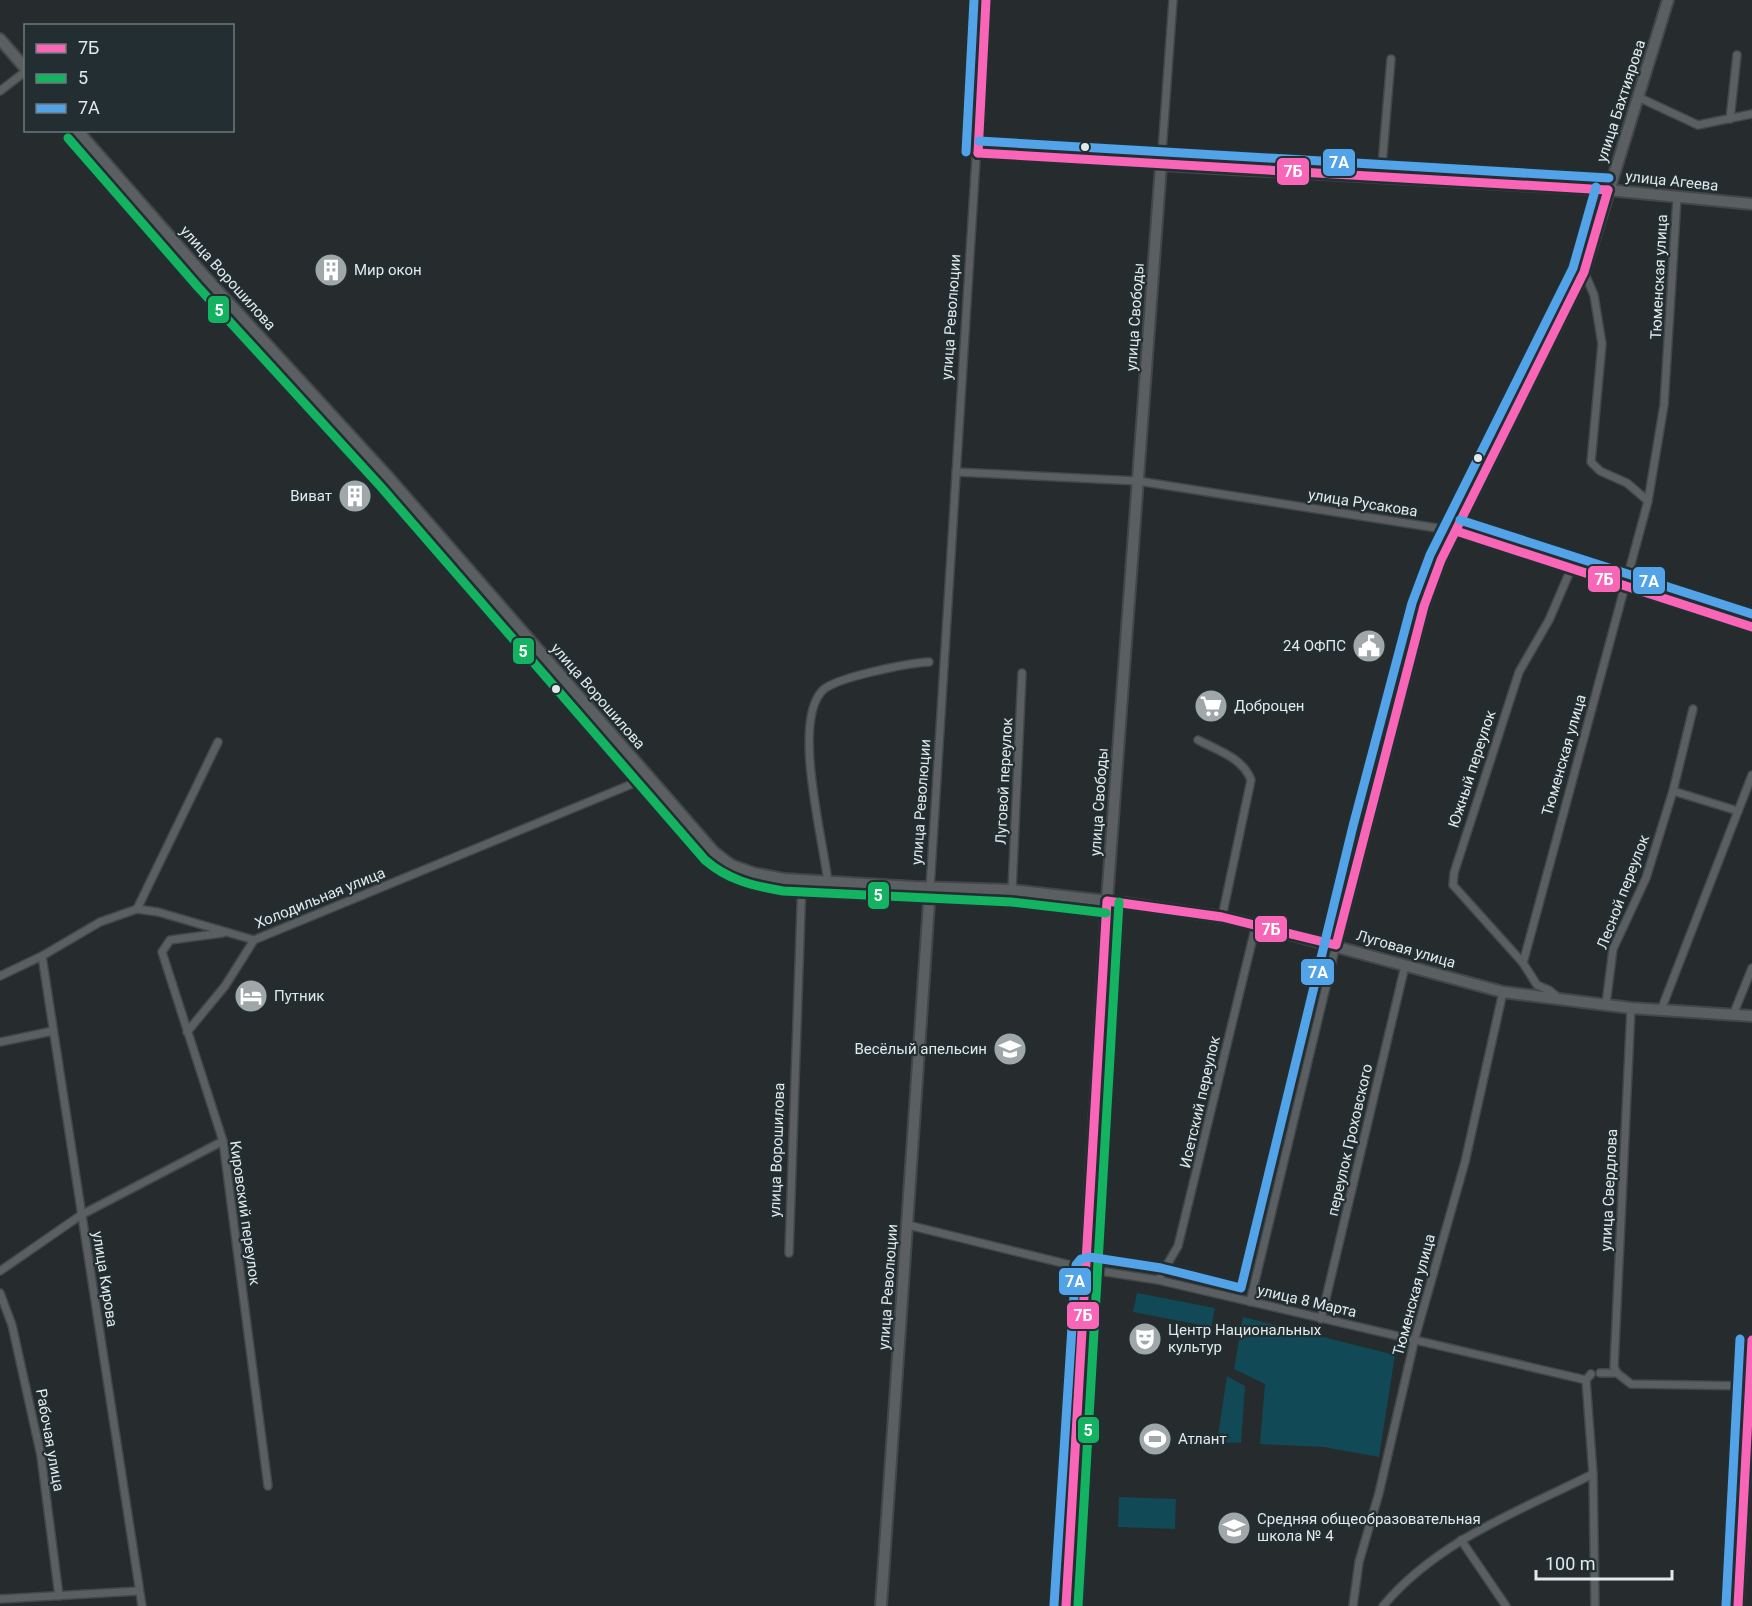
<svg xmlns="http://www.w3.org/2000/svg" width="1752" height="1606" font-family="Roboto,sans-serif">
<style>
.green{fill:#114956}
.lines{fill:none;stroke-linecap:round;stroke-linejoin:round}
.street-casing{stroke:#424749;stroke-width:10}
.secondary-casing{stroke:#424749;stroke-width:14}
.street{stroke:#5b5f61;stroke-width:7}
.secondary{stroke:#5b5f61;stroke-width:10}
.bus-1-casing{stroke:#222e31;stroke-width:14}
.bus-2-casing{stroke:#222e31;stroke-width:14}
.bus-3-casing{stroke:#222e31;stroke-width:14}
.bus-1{stroke:#fa66b7;stroke-width:9}
.bus-2{stroke:#13b361;stroke-width:9}
.bus-3{stroke:#53a3e8;stroke-width:9}
.bus-dot{fill:#e1e9eb;stroke:#222e31;stroke-width:2}
.labels{text-anchor:middle;stroke-width:4.5;stroke-linejoin:round;paint-order:stroke}
.street-label{font-size:15px;fill:#e1e9eb;stroke:#222e31}
.poi-label{font-size:15px;fill:#e1e9eb;stroke:#222e31;text-anchor:start}
.line-badge{stroke:#222e31;stroke-width:2}
.badge-label{font-size:16px;text-anchor:middle;font-weight:bold;fill:#fff}
</style>
<rect width="100%" height="100%" fill="#262c2e"/>
<!-- green -->
<g class="green">
<path d="M1137,1293L1215,1308L1211,1327L1133,1312Z"/>
<path d="M1243,1317L1395,1355L1379,1457L1324,1447L1260,1444L1265,1384L1234,1369Z"/>
<path d="M1227,1376L1245,1386L1241,1443L1217,1442Z"/>
<path d="M1119,1497L1176,1499L1175,1529L1118,1527Z"/>
</g>
<g class="lines">
<defs>
<g id="street">
<path d="M0,91L26,71"/>
<path d="M1640,98L1698,125L1752,114"/>
<path d="M1730,119L1737,55"/>
<path d="M978,153L1161,165L1173,0"/>
<path d="M1381,177L1391,59"/>
<path d="M956,472L1138,481L1456,531L1752,627"/>
<path d="M1648,501L1664,405L1677,198"/>
<path d="M1198,740C1217,750 1243,758 1251,780L1222,917"/>
<path d="M1673,791L1738,811"/>
<path d="M828,883C824,842 791,721 823,690C837,677 909,663 929,662"/>
<path d="M930,888L986,0"/>
<path d="M1012,890L1022,673"/>
<path d="M137,909L218,742"/>
<path d="M223,933L170,940L162,952L223,1141L268,1486"/>
<path d="M42,956L142,1606"/>
<path d="M1523,963L1453,885L1454,873L1519,672L1549,620L1571,569"/>
<path d="M0,976L42,956L100,922L137,909L158,912L254,940L649,777"/>
<path d="M1560,999L1549,990L1537,985L1523,963L1648,501L1627,483L1600,471L1591,462L1602,344L1594,295L1584,272"/>
<path d="M1606,1004L1613,949L1646,878L1673,791L1693,709"/>
<path d="M1661,1010L1752,775"/>
<path d="M1733,1015L1752,968"/>
<path d="M187,1032L225,986L254,940"/>
<path d="M0,1042L53,1031"/>
<path d="M908,1225L1087,1269L1158,1280L1586,1380L1591,1374"/>
<path d="M789,1253L802,880"/>
<path d="M0,1271L81,1215L223,1141"/>
<path d="M1158,1280L1178,1246L1256,925"/>
<path d="M0,1293L12,1325L41,1456L59,1596"/>
<path d="M1250,1302L1336,945"/>
<path d="M1321,1319L1405,966"/>
<path d="M1600,1373H1617L1631,1384L1752,1386"/>
<path d="M1617,1373L1614,1367L1631,1008"/>
<path d="M1586,1380L1593,1474L1595,1606"/>
<path d="M1461,1540L1506,1606"/>
<path d="M0,1599L139,1591"/>
<path d="M1353,1606L1359,1562L1379,1493L1415,1338L1465,1162L1503,992"/>
<path d="M1383,1606C1437,1541 1519,1511 1593,1474"/>
</g>
<g id="secondary">
<path d="M0,39L26,69"/>
<path d="M77,130L207,279L390,479L714,852L731,865L753,873L784,879L915,887L1012,890L1124,903L1222,917L1256,925L1503,992L1631,1008L1752,1016"/>
<path d="M1336,945L1424,606L1441,560L1584,272L1668,0"/>
<path d="M881,1606L930,888"/>
<path d="M1066,1606L1107,901L1161,165L1608,190L1752,204"/>
<path d="M1738,1606L1752,1340"/>
</g>
</defs>
<!-- street casing -->
<use href="#street" class="street-casing"/>
<!-- secondary casing -->
<use href="#secondary" class="secondary-casing"/>
<!-- street -->
<use href="#street" class="street"/>
<!-- secondary -->
<use href="#secondary" class="secondary"/>
<defs>
<g id="bus-1">
<path d="M978,153L1608,190"/>
<path d="M978,153L986,0"/>
<path d="M1456,531L1752,627"/>
<path d="M1066,1606L1107,901L1222,917L1336,945L1424,606L1441,560L1584,272L1608,190"/>
<path d="M1738,1606L1752,1340"/>
</g>
<g id="bus-2">
<path d="M68,138L198,287L381,487L705,860C728,880 753,886 783,891L1011,902L1106,913"/>
<path d="M1078,1606L1119,902"/>
</g>
<g id="bus-3">
<path d="M979,141L1609,178"/>
<path d="M966,152L974,0"/>
<path d="M1460,520L1752,614"/>
<path d="M1054,1605L1076,1265L1081,1259L1089,1257L1161,1268L1241,1288L1353,826L1412,603L1430,555L1573,268L1596,187"/>
<path d="M1726,1605L1740,1339"/>
</g>
</defs>
<!-- bus-1 casing -->
<use href="#bus-1" class="bus-1-casing"/>
<!-- bus-2 casing -->
<use href="#bus-2" class="bus-2-casing"/>
<!-- bus-3 casing -->
<use href="#bus-3" class="bus-3-casing"/>
<!-- bus-1 -->
<use href="#bus-1" class="bus-1"/>
<!-- bus-2 -->
<use href="#bus-2" class="bus-2"/>
<!-- bus-3 -->
<use href="#bus-3" class="bus-3"/>
</g>
<!-- icons -->
<defs>
<symbol id="building-disc" viewBox="-11 -11 22 22"><circle r="9.5" fill="#a0a7a9" stroke="#222e31"/><path d="M-4-6H4V6H1V3H-1V6H-4ZM-2.5-4.3h1.7v1.8h-1.7ZM.8-4.3h1.7v1.8H.8ZM-2.5-1h1.7V.8h-1.7ZM.8-1h1.7V.8H.8Z" fill="#fff"/></symbol>
<symbol id="civic-disc" viewBox="-11 -11 22 22"><circle r="9.5" fill="#a0a7a9" stroke="#222e31"/><path d="M-.6-6.5H3V-4.5H.6V-3L4-1V1h2V6H-6V1h2V-1L-.6-3ZM-1.2 2.5V6h2.4V2.5Z" fill="#fff"/></symbol>
<symbol id="supermarket-disc" viewBox="-11 -11 22 22"><circle r="9.5" fill="#a0a7a9" stroke="#222e31"/><path d="M-6-5.5h2.5l.6 2H6L4.5 2H-2.5L-4.4-4H-6ZM-1.5 3.2a1.3 1.3 0 1 0 .1 0ZM3 3.2a1.3 1.3 0 1 0 .1 0Z" fill="#fff"/></symbol>
<symbol id="hotel-disc" viewBox="-11 -11 22 22"><circle r="9.5" fill="#a0a7a9" stroke="#222e31"/><path d="M-6-4.5h1.5V1H6V5H4.5V3h-9V5H-6ZM-4 0a1.8 1.8 0 1 1 3.6 0ZM.5 0V-2.5h3Q6-2.5 6 0Z" fill="#fff"/></symbol>
<symbol id="school-disc" viewBox="-11 -11 22 22"><circle r="9.5" fill="#a0a7a9" stroke="#222e31"/><path d="M0-5L7-2L0 1L-7-2ZM-4 1L0 2.5L4 1V4Q0 6-4 4Z" fill="#fff"/></symbol>
<symbol id="theatre-disc" viewBox="-11 -11 22 22"><circle r="9.5" fill="#a0a7a9" stroke="#222e31"/><path d="M-5-5.5Q0-4 5-5.5V0Q5 5 0 6Q-5 5-5 0ZM-3.3-2.5H-1v1.5H-3.3ZM1-2.5H3.3v1.5H1ZM-2.8 1Q0 5.5 2.8 1Z" fill="#fff"/></symbol>
<symbol id="stadium-disc" viewBox="-11 -11 22 22"><circle r="9.5" fill="#a0a7a9" stroke="#222e31"/><path d="M0-5a6.5 5 0 1 0 0 10a6.5 5 0 1 0 0-10ZM-3.5-1.8h7v3.6h-7Z" fill="#fff"/></symbol>
</defs>
<g fill-rule="evenodd">
<use href="#building-disc" x="312" y="251" width="38" height="38"/>
<use href="#building-disc" x="336" y="477" width="38" height="38"/>
<use href="#civic-disc" x="1350" y="627" width="38" height="38"/>
<use href="#supermarket-disc" x="1192" y="687" width="38" height="38"/>
<use href="#hotel-disc" x="232" y="977" width="38" height="38"/>
<use href="#school-disc" x="991" y="1030" width="38" height="38"/>
<use href="#theatre-disc" x="1126" y="1320" width="38" height="38"/>
<use href="#stadium-disc" x="1136" y="1420" width="38" height="38"/>
<use href="#school-disc" x="1215" y="1509" width="38" height="38"/>
</g>
<!-- markers -->
<g class="bus-dot">
<circle cx="1085" cy="147" r="5"/>
<circle cx="1478" cy="458" r="5"/>
<circle cx="556" cy="689" r="5"/>
</g>
<g class="labels">
<!-- street labels -->
<g class="street-label">
<text transform="translate(1621 101) rotate(-72)" y="5">улица Бахтиярова</text>
<text transform="translate(1672 181) rotate(6)" y="5">улица Агеева</text>
<text transform="translate(1659 277) rotate(-87)" y="5">Тюменская улица</text>
<text transform="translate(228 278) rotate(48)" y="5">улица Ворошилова</text>
<text transform="translate(951 317) rotate(-86)" y="5">улица Революции</text>
<text transform="translate(1135 317) rotate(-86)" y="5">улица Свободы</text>
<text transform="translate(1363 503) rotate(9)" y="5">улица Русакова</text>
<text transform="translate(598 696) rotate(49)" y="5">улица Ворошилова</text>
<text transform="translate(1564 755) rotate(-74)" y="5">Тюменская улица</text>
<text transform="translate(1472 769) rotate(-72)" y="5">Южный переулок</text>
<text transform="translate(1004 781) rotate(-87)" y="5">Луговой переулок</text>
<text transform="translate(921 802) rotate(-86)" y="5">улица Революции</text>
<text transform="translate(1099 802) rotate(-86)" y="5">улица Свободы</text>
<text transform="translate(1623 892) rotate(-69)" y="5">Лесной переулок</text>
<text transform="translate(320 898) rotate(-22)" y="5">Холодильная улица</text>
<text transform="translate(1406 949) rotate(16)" y="5">Луговая улица</text>
<text transform="translate(1200 1102) rotate(-77)" y="5">Исетский переулок</text>
<text transform="translate(1350 1140) rotate(-77)" y="5">переулок Гроховского</text>
<text transform="translate(777 1150) rotate(-88)" y="5">улица Ворошилова</text>
<text transform="translate(1609 1190) rotate(-87)" y="5">улица Свердлова</text>
<text transform="translate(245 1213) rotate(82)" y="5">Кировский переулок</text>
<text transform="translate(105 1279) rotate(81)" y="5">улица Кирова</text>
<text transform="translate(888 1287) rotate(-86)" y="5">улица Революции</text>
<text transform="translate(1414 1295) rotate(-75)" y="5">Тюменская улица</text>
<text transform="translate(1307 1301) rotate(13)" y="5">улица 8 Марта</text>
<text transform="translate(50 1440) rotate(80)" y="5">Рабочая улица</text>
</g>
<!-- poi labels -->
<g class="poi-label">
<text x="354" y="275">Мир окон</text>
<text x="332" y="501" text-anchor="end">Виват</text>
<text x="1346" y="651" text-anchor="end">24 ОФПС</text>
<text x="1234" y="711">Доброцен</text>
<text x="274" y="1001">Путник</text>
<text x="987" y="1054" text-anchor="end">Весёлый апельсин</text>
<text x="1168" y="1335">Центр Национальных<tspan x="1168" dy="17">культур</tspan></text>
<text x="1178" y="1444">Атлант</text>
<text x="1257" y="1524">Средняя общеобразовательная<tspan x="1257" dy="17">школа № 4</tspan></text>
</g>
</g>
<g class="line-badge">
<rect x="1322" y="148" width="34" height="29" rx="6" fill="#53a3e8"/>
<rect x="1276" y="157" width="34" height="29" rx="6" fill="#fa66b7"/>
<rect x="207" y="295" width="23" height="29" rx="6" fill="#13b361"/>
<rect x="1587" y="565" width="34" height="28" rx="6" fill="#fa66b7"/>
<rect x="1632" y="566" width="34" height="29" rx="6" fill="#53a3e8"/>
<rect x="512" y="637" width="23" height="28" rx="6" fill="#13b361"/>
<rect x="867" y="881" width="23" height="29" rx="6" fill="#13b361"/>
<rect x="1254" y="915" width="34" height="28" rx="6" fill="#fa66b7"/>
<rect x="1300" y="958" width="35" height="28" rx="6" fill="#53a3e8"/>
<rect x="1058" y="1267" width="34" height="29" rx="6" fill="#53a3e8"/>
<rect x="1066" y="1301" width="34" height="29" rx="6" fill="#fa66b7"/>
<rect x="1077" y="1416" width="23" height="28" rx="6" fill="#13b361"/>
</g>
<g class="badge-label">
<text x="1339" y="168">7А</text>
<text x="1293" y="177">7Б</text>
<text x="219" y="316">5</text>
<text x="1604" y="585">7Б</text>
<text x="1649" y="587">7А</text>
<text x="523" y="657">5</text>
<text x="878" y="901">5</text>
<text x="1271" y="935">7Б</text>
<text x="1318" y="978">7А</text>
<text x="1075" y="1287">7А</text>
<text x="1083" y="1321">7Б</text>
<text x="1088" y="1436">5</text>
</g>
<!-- legend -->
<rect x="24" y="24" width="210" height="108" fill="#222e31" stroke="#6e797b" stroke-width="1.5"/>
<rect x="36" y="44" width="30" height="9" fill="#fa66b7" stroke="#6e797b" stroke-width="1.5"/>
<text x="78" y="54" font-size="18" fill="#e1e9eb">7Б</text>
<rect x="36" y="74" width="30" height="9" fill="#13b361" stroke="#6e797b" stroke-width="1.5"/>
<text x="78" y="84" font-size="18" fill="#e1e9eb">5</text>
<rect x="36" y="104" width="30" height="9" fill="#53a3e8" stroke="#6e797b" stroke-width="1.5"/>
<text x="78" y="114" font-size="18" fill="#e1e9eb">7А</text>
<!-- scale -->
<path d="M1536 1570v9h136v-9" fill="none" stroke="#e1e9eb" stroke-width="3"/>
<text x="1545" y="1570" font-size="18" fill="#e1e9eb" stroke="#222e31" stroke-width="4.5" paint-order="stroke">100 m</text>
</svg>
